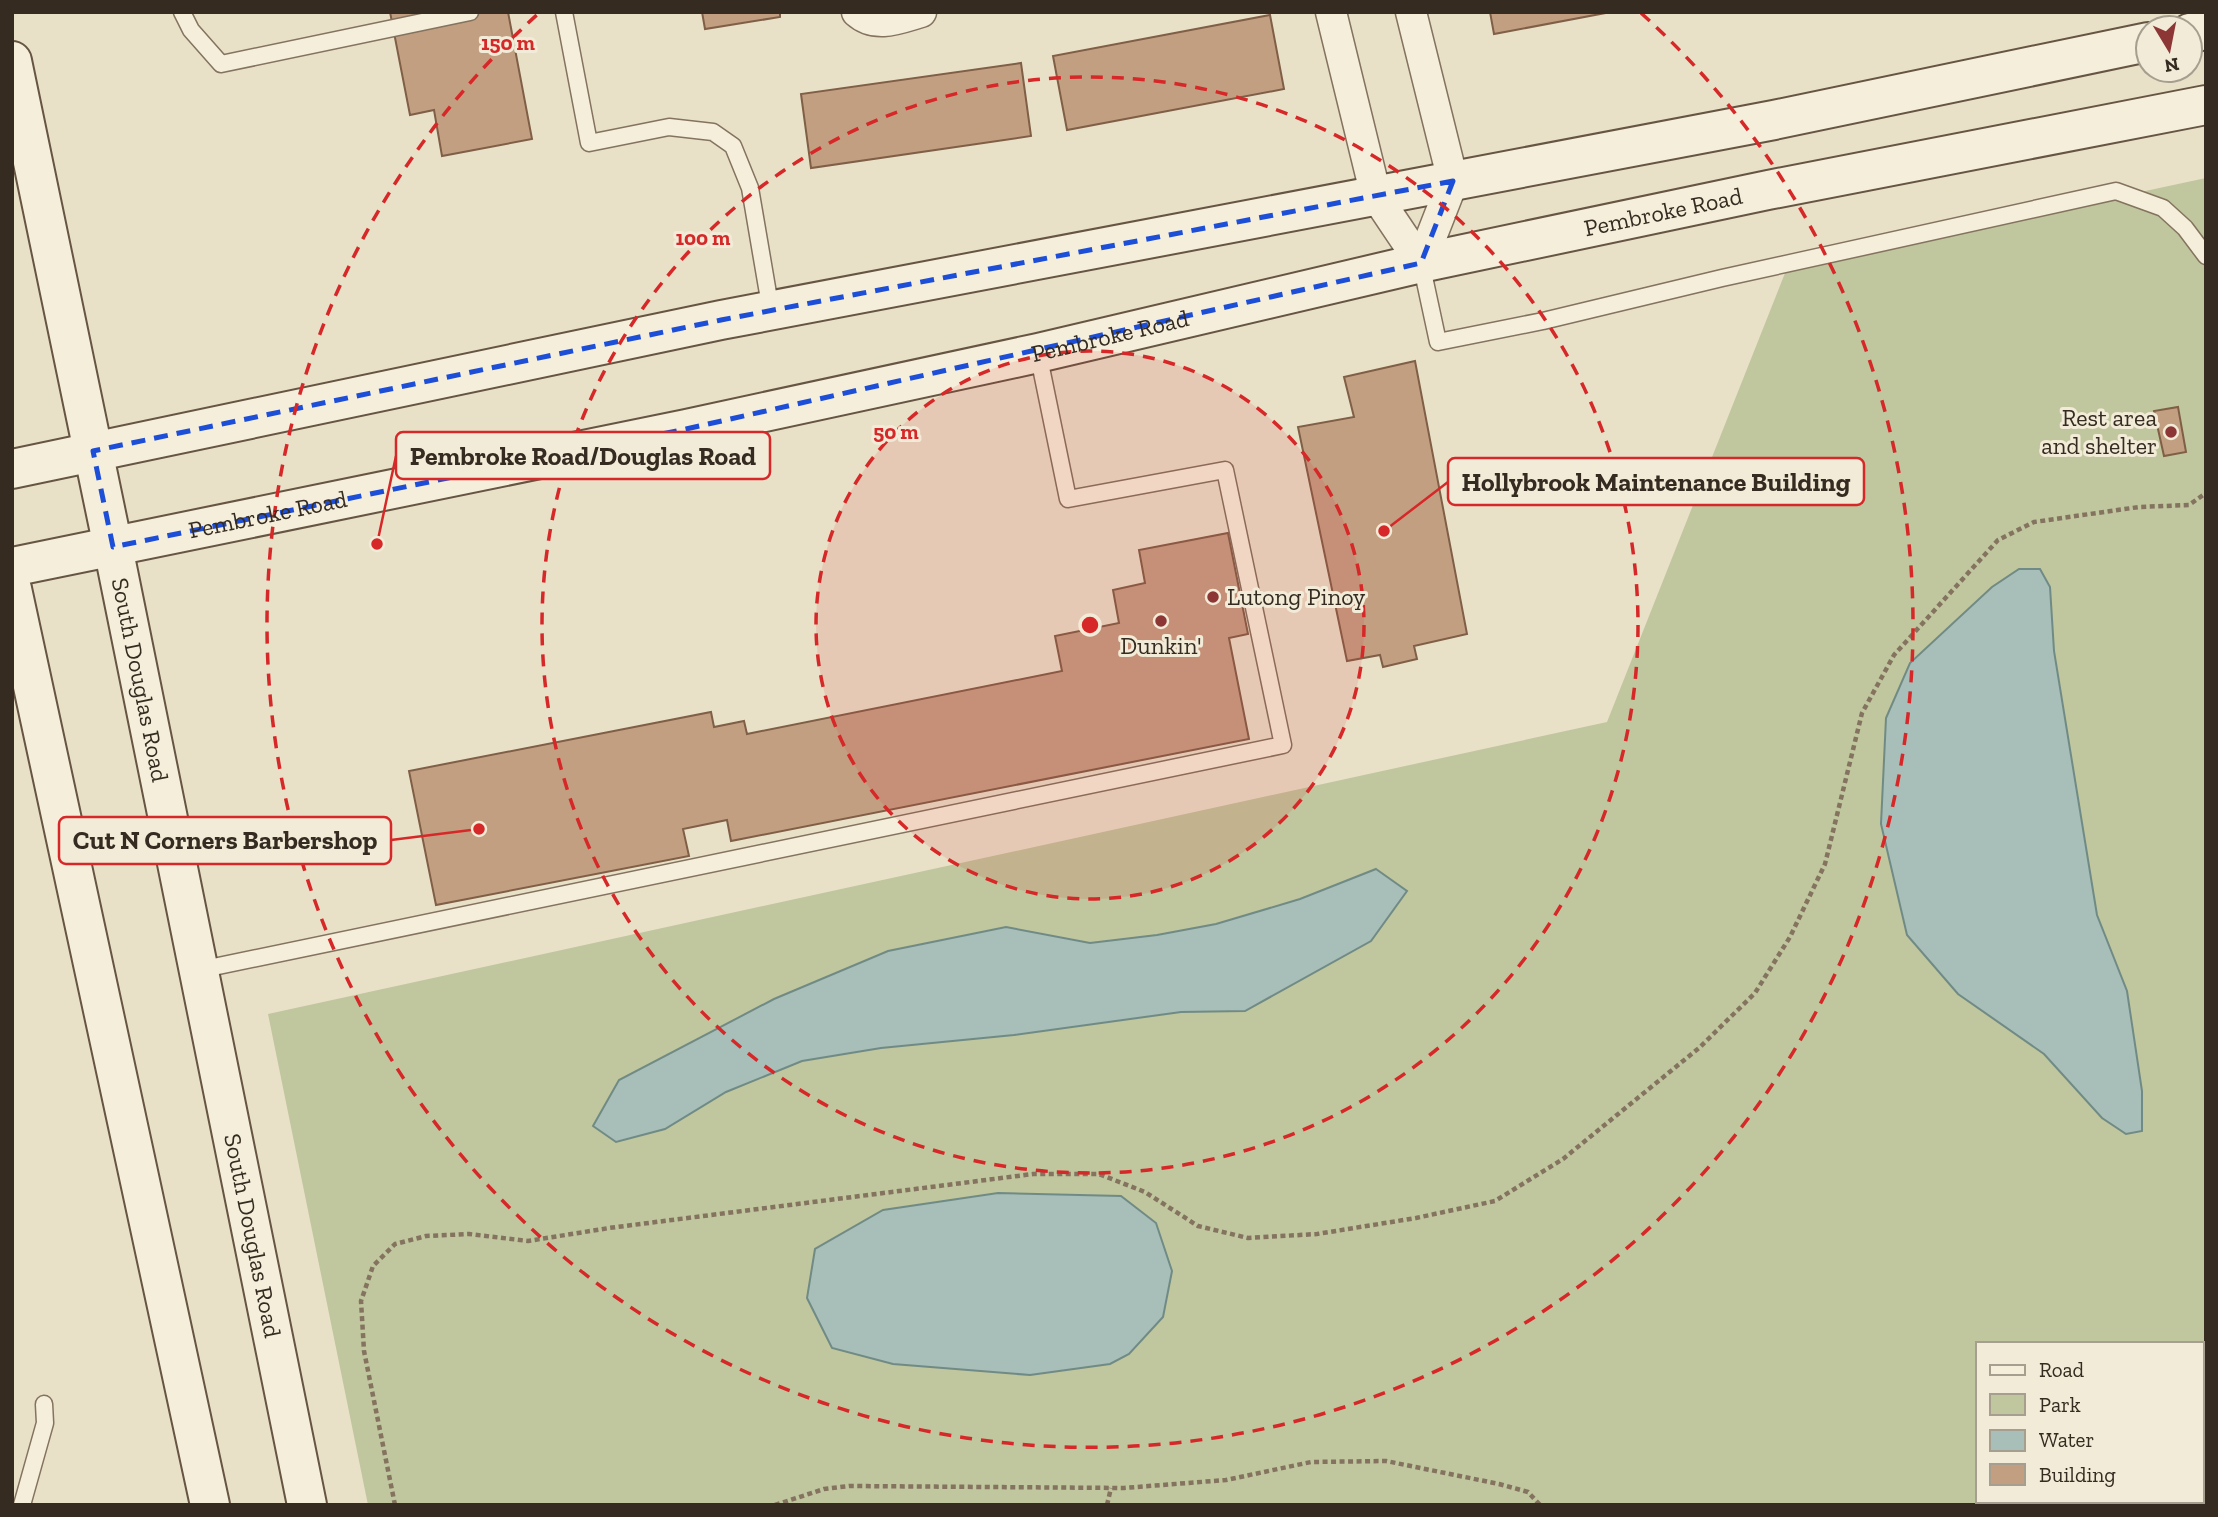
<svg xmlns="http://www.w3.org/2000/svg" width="2218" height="1517" font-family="'Zilla Slab',serif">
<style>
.green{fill:#c0c69d;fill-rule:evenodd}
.water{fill:#a8beb8;stroke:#708b85;stroke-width:2}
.building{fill:#c39f82;stroke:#805f47;stroke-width:2}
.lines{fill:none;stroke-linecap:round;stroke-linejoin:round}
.lane-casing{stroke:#83735f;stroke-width:19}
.street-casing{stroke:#83735f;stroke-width:33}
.secondary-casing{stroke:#655542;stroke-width:42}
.path{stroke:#83735f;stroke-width:4.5;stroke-dasharray:5 3.5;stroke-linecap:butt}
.lane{stroke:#f5eeda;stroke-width:16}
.street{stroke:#f5eeda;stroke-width:30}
.secondary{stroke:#f5eeda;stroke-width:38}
.marked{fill:none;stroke:#1d4ed8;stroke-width:5;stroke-dasharray:14 9;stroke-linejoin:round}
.ring{fill:none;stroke:#d62828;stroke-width:3.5;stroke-dasharray:12 9}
.poi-dot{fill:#8c3736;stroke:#f2ebd7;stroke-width:2.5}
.labels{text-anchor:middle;stroke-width:6;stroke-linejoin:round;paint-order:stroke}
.street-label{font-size:24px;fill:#352b21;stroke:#f2ebd7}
.poi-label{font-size:24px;fill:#352b21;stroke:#f2ebd7;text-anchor:end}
.centre{fill:#d62828;stroke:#f2ebd7;stroke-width:3.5}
.ring-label{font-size:21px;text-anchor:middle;font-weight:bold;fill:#d62828;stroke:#f2ebd7;stroke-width:6;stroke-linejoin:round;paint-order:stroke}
.leader{fill:none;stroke:#d62828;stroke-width:2.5}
.callout-dot{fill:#d62828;stroke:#f2ebd7;stroke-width:2.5}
.callout{fill:#f2ebd7;stroke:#d62828;stroke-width:2.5}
.callout-label{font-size:26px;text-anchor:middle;font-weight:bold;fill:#352b21}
</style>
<rect width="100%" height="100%" fill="#e9e0c8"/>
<!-- green -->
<path class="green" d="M2206,178V1505H368L268,1014L1607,722L1787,268ZM1978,1344H2202V1501H1978Z"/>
<!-- water -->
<g class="water">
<path d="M2019,569H2040L2050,587L2054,651L2097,915L2127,991L2142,1091V1131L2126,1134L2102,1118L2044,1054L1958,994L1907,935L1881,824L1886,718L1910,663L1992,587Z"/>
<path d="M1376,869L1407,891L1371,941L1245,1011L1181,1012L1014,1035L881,1048L802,1061L726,1092L665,1129L616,1142L593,1126L619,1080L774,999L888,951L1006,927L1090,943L1157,935L1216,924L1300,899Z"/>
<path d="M998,1193L1121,1196L1156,1223L1172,1271L1163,1317L1129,1354L1110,1364L1030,1375L893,1364L832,1348L807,1298L815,1249L883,1210Z"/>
</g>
<!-- building -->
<g class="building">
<path d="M390,12H508L532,139L442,156L434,110L410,115Z"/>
<path d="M702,12H780V17L705,29Z"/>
<path d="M1490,12H1611L1494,34Z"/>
<path d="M1270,15L1284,89L1067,130L1053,56Z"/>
<path d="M1021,63L1031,136L811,168L801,94Z"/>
<path d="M1415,361L1467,634L1414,646L1417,659L1383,667L1380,655L1347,661L1298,427L1354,417L1344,377Z"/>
<path d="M2178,407L2186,452L2164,456L2154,411Z"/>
<path d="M1228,533L1248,634L1229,638L1249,739L731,841L727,820L683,829L689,856L436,905L409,771L711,712L714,727L744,721L747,734L1062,671L1055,636L1119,623L1113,590L1145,583L1139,550Z"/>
</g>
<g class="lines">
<defs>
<g id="lane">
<path d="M182,12L191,30L221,64L470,12"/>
<path d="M564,12L589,143L669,127L713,132L733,146L750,188L771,311"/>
<path d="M1421,263L1438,342L1543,321L1722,278L2116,191L2163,208L2185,228L2206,256"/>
<path d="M199,970L1283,745L1225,470L1068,499L1038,353"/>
<path d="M22,1505L45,1423L44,1404"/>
</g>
<g id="street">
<path d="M857,12C876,29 900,18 921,12"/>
<path d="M1331,12L1376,196L1421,263"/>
<path d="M1411,12L1453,181L1421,263"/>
</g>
<g id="secondary">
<path d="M2190,33L2206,30"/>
<path id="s1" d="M12,61L113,547L307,1505"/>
<path d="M12,469L721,320L1774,120L2148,42"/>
<path id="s2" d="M12,567L686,429L1038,353L1421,263L1768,190L2206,105"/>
<path d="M12,589L210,1505"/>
</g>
</defs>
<!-- lane casing -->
<use href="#lane" class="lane-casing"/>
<!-- street casing -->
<use href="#street" class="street-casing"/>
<!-- secondary casing -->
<use href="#secondary" class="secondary-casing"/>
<!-- path -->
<g class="path">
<path d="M395,1505L364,1351L361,1301L373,1266L395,1244L426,1236L469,1234L528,1241L609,1228L1033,1174H1099L1145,1192L1198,1226L1248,1238L1317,1234L1416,1218L1495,1201L1563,1159L1699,1048L1755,993L1790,937L1825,864L1862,713L1894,655L1998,540L2034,522L2139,507L2189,505L2206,493"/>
<path d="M775,1505L824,1489L849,1486L1124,1488L1226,1480L1311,1462L1386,1461L1499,1484L1528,1492L1540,1505"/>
<path d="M1107,1505L1111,1488"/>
</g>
<!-- lane -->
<use href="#lane" class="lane"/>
<!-- street -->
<use href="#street" class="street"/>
<!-- secondary -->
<use href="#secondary" class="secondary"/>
</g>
<!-- marked area -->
<path class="marked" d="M1453,181L1421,263L686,429L113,547L93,451L721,320Z"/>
<!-- distance rings -->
<circle cx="1090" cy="625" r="274" fill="#d62828" fill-opacity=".12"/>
<g class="ring">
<circle cx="1090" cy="625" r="274"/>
<circle cx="1090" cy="625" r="548"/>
<path d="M1641 13A823 823 0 1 1 539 13"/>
</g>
<!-- markers -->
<g class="poi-dot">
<circle cx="2171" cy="432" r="7"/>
<circle cx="1213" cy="597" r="7"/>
<circle cx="1161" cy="621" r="7"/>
</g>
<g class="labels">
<!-- street labels -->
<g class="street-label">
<text dy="8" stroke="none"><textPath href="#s2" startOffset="1689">Pembroke Road</textPath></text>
<text dy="8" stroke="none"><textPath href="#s2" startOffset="1122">Pembroke Road</textPath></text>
<text dy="8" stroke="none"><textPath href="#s2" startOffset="261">Pembroke Road</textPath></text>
<text dy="8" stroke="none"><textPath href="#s1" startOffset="632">South Douglas Road</textPath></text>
<text dy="8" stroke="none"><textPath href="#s1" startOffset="1199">South Douglas Road</textPath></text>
</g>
<!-- poi labels -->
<g class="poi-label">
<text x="2157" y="426">Rest area<tspan x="2157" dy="28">and shelter</tspan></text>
<text x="1227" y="605" text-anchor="start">Lutong Pinoy</text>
<text x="1161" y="654" text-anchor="middle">Dunkin'</text>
</g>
</g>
<circle cx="1090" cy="625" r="10" class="centre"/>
<g class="ring-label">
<text x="508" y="50">150 m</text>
<text x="703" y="245">100 m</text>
<text x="896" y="439">50 m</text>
</g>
<!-- callouts -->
<path class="leader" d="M377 544L396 456M1384 531L1448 482M479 829L391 840"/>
<g class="callout-dot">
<circle cx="377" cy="544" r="7"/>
<circle cx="1384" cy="531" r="7"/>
<circle cx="479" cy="829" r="7"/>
</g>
<g class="callout">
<rect x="396" y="432" width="374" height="47" rx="7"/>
<rect x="1448" y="458" width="416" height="47" rx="7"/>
<rect x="59" y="817" width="332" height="47" rx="7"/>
</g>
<g class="callout-label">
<text x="583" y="465">Pembroke Road/Douglas Road</text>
<text x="1656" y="491">Hollybrook Maintenance Building</text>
<text x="225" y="849">Cut N Corners Barbershop</text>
</g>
<!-- border -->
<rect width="2218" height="1517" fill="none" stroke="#352b21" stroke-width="28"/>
<!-- legend -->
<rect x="1976" y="1342" width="228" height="161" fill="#f2ebd7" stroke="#a69e8e" stroke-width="2"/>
<rect x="1990" y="1365" width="35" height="10" fill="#f5eeda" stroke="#a69e8e" stroke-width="2"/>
<text x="2039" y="1377" font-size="21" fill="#352b21">Road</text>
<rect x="1990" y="1394" width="35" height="21" fill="#c0c69d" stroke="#a69e8e" stroke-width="2"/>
<text x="2039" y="1412" font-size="21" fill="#352b21">Park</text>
<rect x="1990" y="1430" width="35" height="21" fill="#a8beb8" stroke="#a69e8e" stroke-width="2"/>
<text x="2039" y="1447" font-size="21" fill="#352b21">Water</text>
<rect x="1990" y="1464" width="35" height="21" fill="#c39f82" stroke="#a69e8e" stroke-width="2"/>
<text x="2039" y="1482" font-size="21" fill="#352b21">Building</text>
<!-- north arrow -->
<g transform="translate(2169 49) rotate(170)"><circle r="33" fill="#f2ebd7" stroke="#a69e8e" stroke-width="2"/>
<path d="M0-5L12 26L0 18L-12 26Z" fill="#8c3736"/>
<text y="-10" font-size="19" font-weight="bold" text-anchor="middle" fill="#352b21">N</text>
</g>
</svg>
